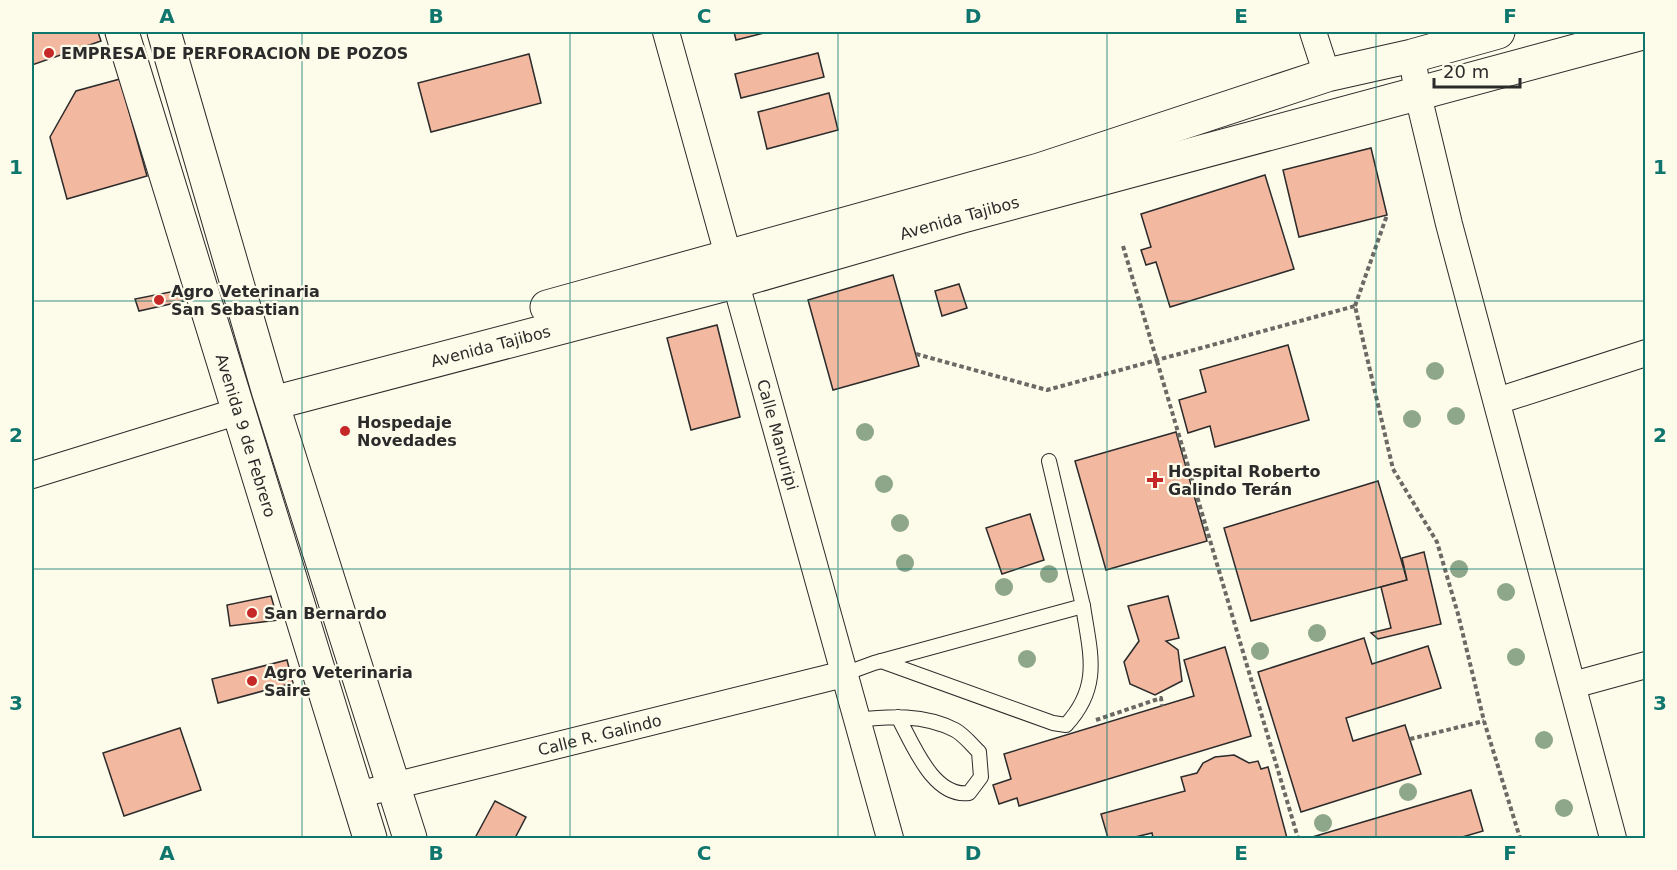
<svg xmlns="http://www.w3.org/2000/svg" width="1677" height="870" font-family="'DejaVu Sans',sans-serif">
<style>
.building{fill:#f2b8a0;stroke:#2b2b2b;stroke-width:1.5}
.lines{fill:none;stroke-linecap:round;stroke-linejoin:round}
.lane-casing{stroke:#2b2b2b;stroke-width:16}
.street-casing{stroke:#2b2b2b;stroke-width:28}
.secondary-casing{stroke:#2b2b2b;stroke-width:35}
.highway-casing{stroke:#2b2b2b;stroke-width:35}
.path{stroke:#6a6964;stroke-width:4;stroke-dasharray:4.5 3;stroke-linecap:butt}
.lane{stroke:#fdfbea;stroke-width:14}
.street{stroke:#fdfbea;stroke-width:26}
.secondary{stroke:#fdfbea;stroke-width:33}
.highway{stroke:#fdfbea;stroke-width:33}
.tree{fill:#8ea78a}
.grid{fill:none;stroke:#0f766e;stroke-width:1.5;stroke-opacity:0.55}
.poi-dot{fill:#c62828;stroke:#fdfbea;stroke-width:2}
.labels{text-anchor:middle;stroke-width:4.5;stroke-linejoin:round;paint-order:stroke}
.poi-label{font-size:16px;font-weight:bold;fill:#2b2b2b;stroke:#fdfbea;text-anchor:start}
.street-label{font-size:16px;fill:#2b2b2b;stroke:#fdfbea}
.neatline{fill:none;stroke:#0f766e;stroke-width:2}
.grid-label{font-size:20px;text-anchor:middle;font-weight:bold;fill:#0f766e}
</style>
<rect width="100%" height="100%" fill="#fdfbea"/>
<!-- building -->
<g class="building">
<path d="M32,32H98L101,41L32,65Z"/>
<path d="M734,32H768L736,40Z"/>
<path d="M818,53L824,77L741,98L735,74Z"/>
<path d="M529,54L541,103L431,132L418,83Z"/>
<path d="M120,79L147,176L67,199L50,137L76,91Z"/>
<path d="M829,93L838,130L767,149L758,112Z"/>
<path d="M1371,148L1387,215L1299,237L1283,170Z"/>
<path d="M1265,175L1294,269L1170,307L1156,262L1146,265L1141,250L1151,247L1141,214Z"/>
<path d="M893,275L919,366L833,390L808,300Z"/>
<path d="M959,284L967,308L942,316L935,291Z"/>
<path d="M180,290L184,301L139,311L135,299Z"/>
<path d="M717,325L740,417L691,430L667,338Z"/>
<path d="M1288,345L1309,420L1215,447L1210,426L1188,433L1179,400L1206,392L1200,370Z"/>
<path d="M1176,432L1207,541L1106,570L1075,461Z"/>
<path d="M1378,481L1407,580L1251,621L1224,528Z"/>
<path d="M1030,514L1044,560L1002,574L986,528Z"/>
<path d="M1424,552L1441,624L1378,639L1371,633L1391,628L1381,587L1407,580L1402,558Z"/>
<path d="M271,596L278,620L230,626L227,605Z"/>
<path d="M1168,596L1179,638L1166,641L1178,650L1182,681L1155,695L1130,684L1124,662L1139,641L1128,606Z"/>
<path d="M1364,638L1372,664L1428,646L1441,688L1346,718L1353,741L1405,725L1421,774L1301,812L1258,672Z"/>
<path d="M1225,647L1251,736L1019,806L1017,798L999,804L993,785L1011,779L1004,754L1194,696L1184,660Z"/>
<path d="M287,660L293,683L218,703L212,679Z"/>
<path d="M180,728L201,790L124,816L103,753Z"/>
<path d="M1234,755L1249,763L1258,761L1261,769L1268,767L1287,838H1153L1152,833L1131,838H1108L1101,814L1185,791L1181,777L1197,773L1203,763L1215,757Z"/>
<path d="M1471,790L1483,831L1459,838H1309Z"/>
<path d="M495,801L526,817L515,838H475Z"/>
</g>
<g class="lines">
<defs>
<g id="lane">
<path d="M881,661L1053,723L1066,725C1102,686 1090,653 1083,606"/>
<path d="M844,674L874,663L1083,606L1049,461"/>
<path d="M857,720C889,716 924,714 955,730C963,734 972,745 979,752L981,777L969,793C933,798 913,744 898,717"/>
</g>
<g id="street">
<path id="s1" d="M666,32L890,838"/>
<path d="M1313,32L1327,75"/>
<path d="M1412,56L1418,95L1449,224L1613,838"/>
<path d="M1497,401L1646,353"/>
<path d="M32,475L239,411"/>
<path d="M1573,685L1646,665"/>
<path id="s2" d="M357,795L844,674"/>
</g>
<g id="secondary">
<path d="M547,307L1039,170L1327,75L1412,56L1498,32"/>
<path id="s3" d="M273,403L734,282L963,216L1646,32"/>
</g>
<g id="highway">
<path id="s4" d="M122,32L370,838"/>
<path d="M164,32L268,390L410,838"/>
</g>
</defs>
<!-- lane casing -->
<use href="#lane" class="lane-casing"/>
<!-- street casing -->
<use href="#street" class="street-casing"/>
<!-- secondary casing -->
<use href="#secondary" class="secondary-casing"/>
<!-- highway casing -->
<use href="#highway" class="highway-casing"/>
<!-- path -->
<g class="path">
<path d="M1123,246L1298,838"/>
<path d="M1355,306L1387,215"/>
<path d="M916,354L1047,390L1355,306L1393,469L1437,542L1458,614L1484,721L1520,838"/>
<path d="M1096,720L1161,698L1162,706"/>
<path d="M1410,739L1484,721"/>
</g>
<!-- lane -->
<use href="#lane" class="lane"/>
<!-- street -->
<use href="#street" class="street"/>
<!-- secondary -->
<use href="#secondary" class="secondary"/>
<!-- highway -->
<use href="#highway" class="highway"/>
</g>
<!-- trees -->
<g class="tree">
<circle cx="1435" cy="371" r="9"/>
<circle cx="1456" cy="416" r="9"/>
<circle cx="1412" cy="419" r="9"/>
<circle cx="865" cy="432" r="9"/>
<circle cx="884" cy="484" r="9"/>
<circle cx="900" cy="523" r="9"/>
<circle cx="905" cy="563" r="9"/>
<circle cx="1459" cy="569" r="9"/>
<circle cx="1049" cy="574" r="9"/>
<circle cx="1004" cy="587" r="9"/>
<circle cx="1506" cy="592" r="9"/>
<circle cx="1317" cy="633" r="9"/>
<circle cx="1260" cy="651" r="9"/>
<circle cx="1516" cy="657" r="9"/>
<circle cx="1027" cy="659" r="9"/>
<circle cx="1544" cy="740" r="9"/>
<circle cx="1408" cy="792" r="9"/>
<circle cx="1564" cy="808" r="9"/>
<circle cx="1323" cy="823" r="9"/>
</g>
<!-- grid -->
<path class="grid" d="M302,32V838M570,32V838M838,32V838M1107,32V838M1376,32V838M32,301H1646M32,569H1646"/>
<!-- markers -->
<g class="poi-dot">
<circle cx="49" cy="53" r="6"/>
<circle cx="159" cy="300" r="6"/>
<circle cx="345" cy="431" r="6"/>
<path d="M1152 471h6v6h6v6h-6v6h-6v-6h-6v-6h6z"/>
<circle cx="252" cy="613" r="6"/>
<circle cx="252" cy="681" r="6"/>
</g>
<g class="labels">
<!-- poi labels -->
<g class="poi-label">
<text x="61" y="59">EMPRESA DE PERFORACION DE POZOS</text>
<text x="171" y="297">Agro Veterinaria<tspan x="171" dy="18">San Sebastian</tspan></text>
<text x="357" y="428">Hospedaje<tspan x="357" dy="18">Novedades</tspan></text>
<text x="1168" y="477">Hospital Roberto<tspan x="1168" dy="18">Galindo Terán</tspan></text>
<text x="264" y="619">San Bernardo</text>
<text x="264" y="678">Agro Veterinaria<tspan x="264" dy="18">Saire</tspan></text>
</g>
<!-- street labels -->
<g class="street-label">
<text dy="6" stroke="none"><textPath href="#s3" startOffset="711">Avenida Tajibos</textPath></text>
<text dy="6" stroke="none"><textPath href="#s3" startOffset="225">Avenida Tajibos</textPath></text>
<text dy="6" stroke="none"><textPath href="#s4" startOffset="422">Avenida 9 de Febrero</textPath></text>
<text dy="6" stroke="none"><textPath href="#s1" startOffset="418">Calle Manuripi</textPath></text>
<text dy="6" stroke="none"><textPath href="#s2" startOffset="250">Calle R. Galindo</textPath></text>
</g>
</g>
<!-- border -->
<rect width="1677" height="870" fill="none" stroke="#fdfbea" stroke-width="66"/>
<!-- scale -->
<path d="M1434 78v9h86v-9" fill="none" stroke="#2b2b2b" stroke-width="3"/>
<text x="1443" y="78" font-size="18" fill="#2b2b2b" stroke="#fdfbea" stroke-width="4.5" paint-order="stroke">20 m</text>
<rect x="33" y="33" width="1611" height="804" class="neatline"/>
<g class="grid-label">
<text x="167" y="23">A</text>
<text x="436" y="23">B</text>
<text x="704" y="23">C</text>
<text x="973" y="23">D</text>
<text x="1241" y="23">E</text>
<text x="1510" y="23">F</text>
<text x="16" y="174">1</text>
<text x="1660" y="174">1</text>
<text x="16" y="442">2</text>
<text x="1660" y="442">2</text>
<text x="16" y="710">3</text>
<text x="1660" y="710">3</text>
<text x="167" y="860">A</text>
<text x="436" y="860">B</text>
<text x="704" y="860">C</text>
<text x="973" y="860">D</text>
<text x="1241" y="860">E</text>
<text x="1510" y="860">F</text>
</g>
</svg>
